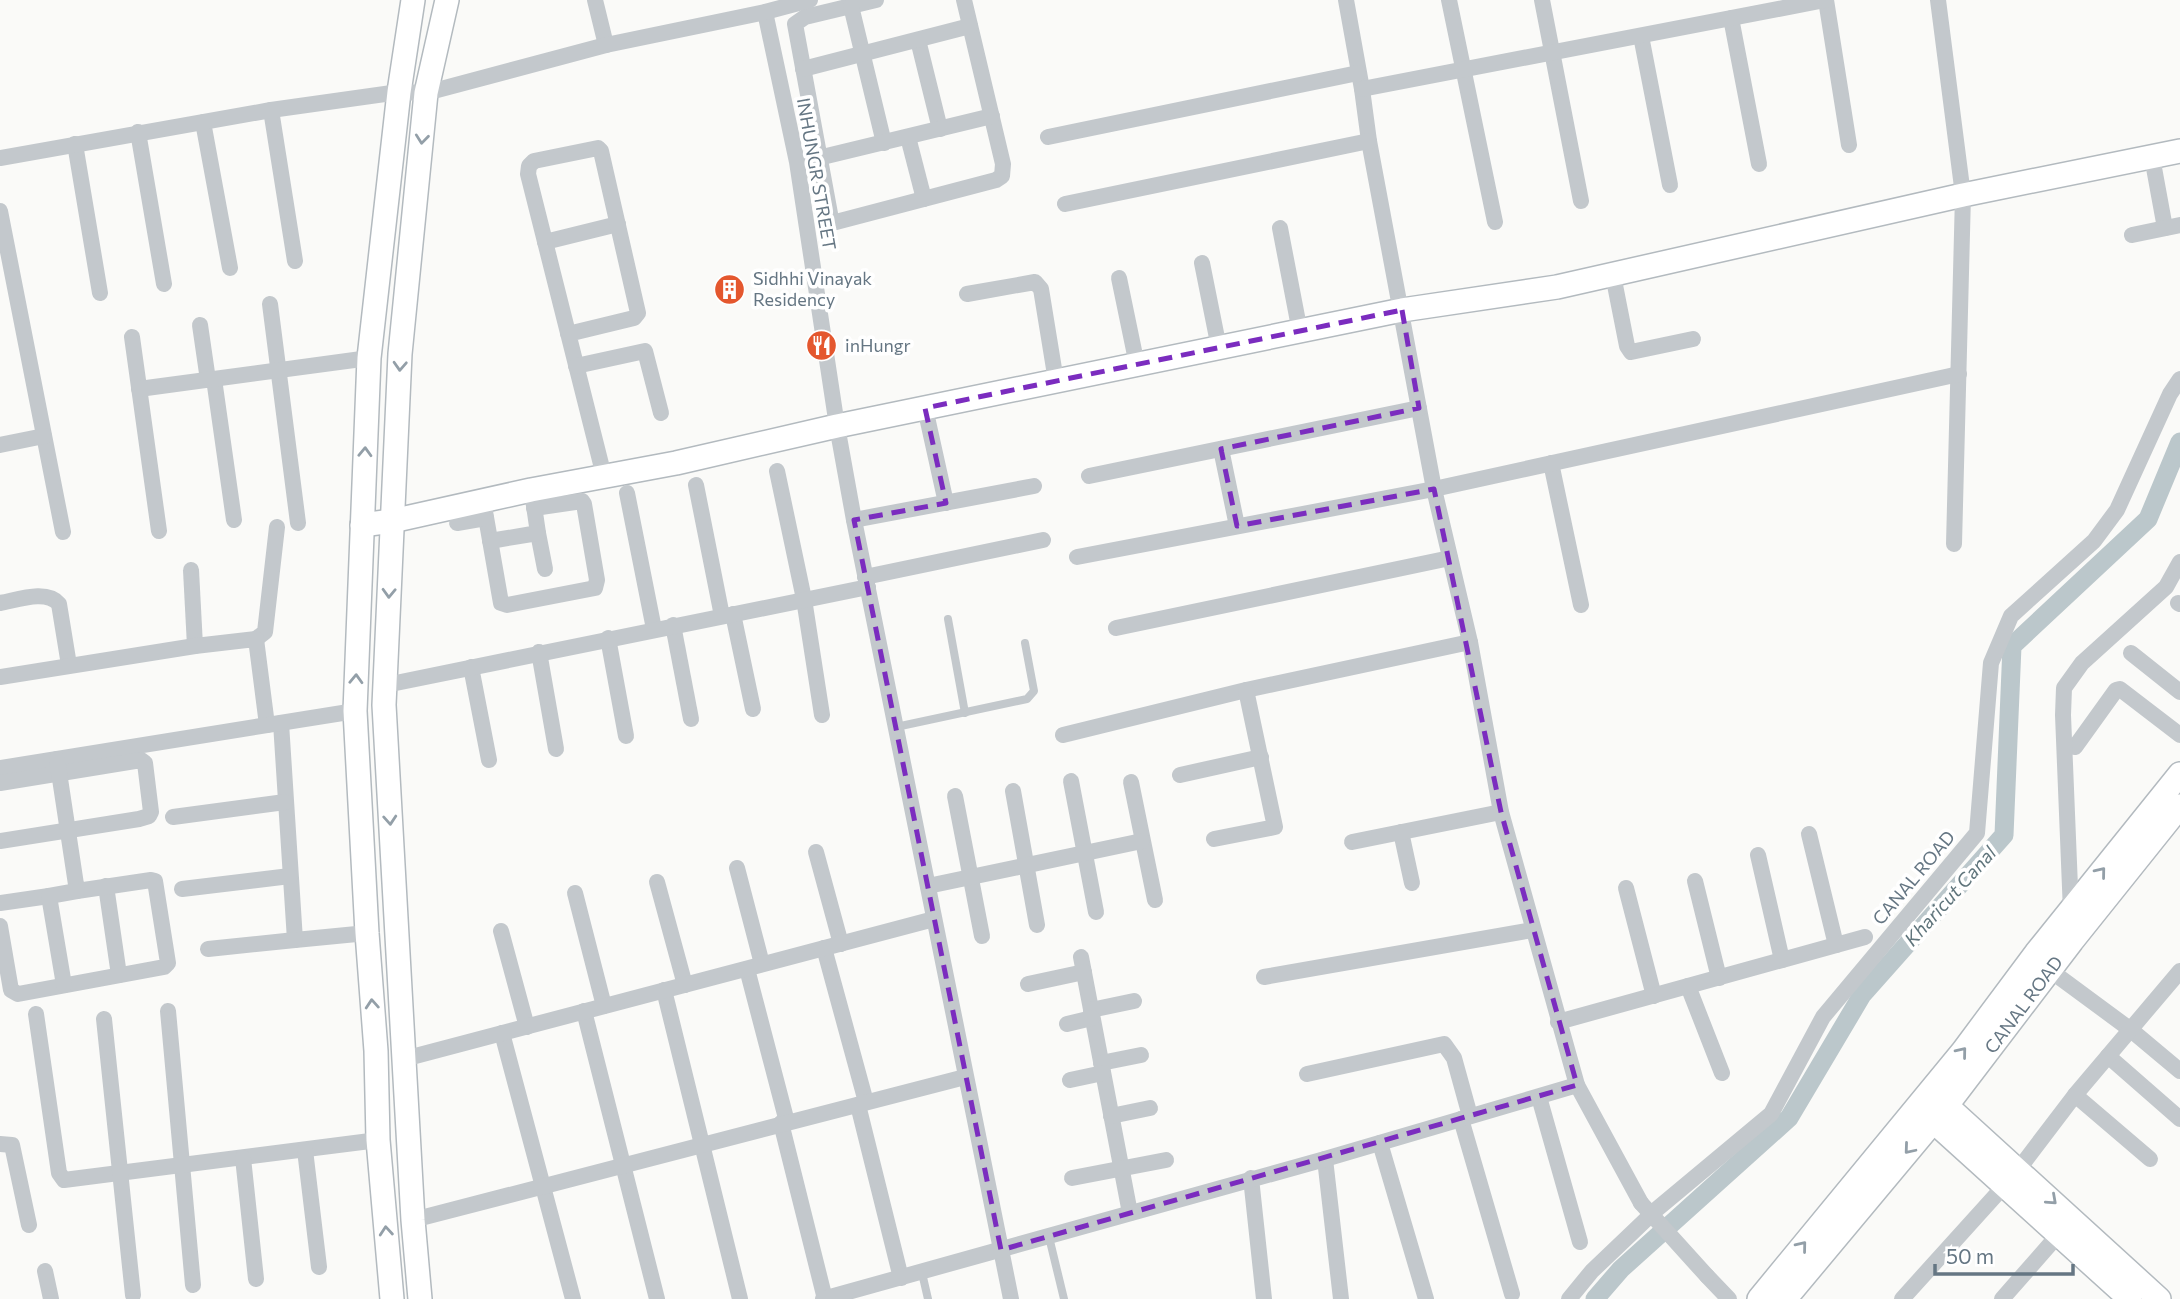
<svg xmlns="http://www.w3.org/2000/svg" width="2180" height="1299" font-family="Commissioner,sans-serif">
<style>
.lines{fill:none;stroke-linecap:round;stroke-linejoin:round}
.canal{stroke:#bbc7cb;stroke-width:19}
.secondary-casing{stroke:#b3babf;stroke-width:26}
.lane{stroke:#c3c8cc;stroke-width:8}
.street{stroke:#c3c8cc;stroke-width:16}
.secondary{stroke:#fff;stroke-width:23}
.street-bridge{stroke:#c3c8cc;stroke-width:16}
.oneway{stroke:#939fa8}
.marked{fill:none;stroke:#7b2cbf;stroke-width:5;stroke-dasharray:14 9;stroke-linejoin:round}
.labels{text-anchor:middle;stroke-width:7;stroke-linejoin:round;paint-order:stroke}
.street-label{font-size:18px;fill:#657683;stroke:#fff}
.poi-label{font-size:18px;fill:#657683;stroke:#fff;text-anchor:start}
.water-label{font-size:19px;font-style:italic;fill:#60757c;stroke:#fff}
</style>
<rect width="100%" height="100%" fill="#fafaf8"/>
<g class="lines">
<!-- canal -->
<path class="canal" d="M1595,1299L1621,1269L1789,1118L1862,995L2004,835L2012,646L2148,519L2180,442"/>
<defs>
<g id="secondary">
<path d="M362,525L392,521L531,490L676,463L837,426L1402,310L1557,287L1963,195L2180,151"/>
<path d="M1936,1096L2159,1299"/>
<path d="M1922,1111L2130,1299"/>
<path d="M392,1299L378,1140L376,1051L367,933L355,711L369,358L399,92L413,0"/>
<path d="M420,1299L413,1220L384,705L400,354L426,93L447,0"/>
<path d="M1759,1299L1963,1051L2036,953L2180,774"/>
<path d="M1785,1299L1947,1105L2072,941L2180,806"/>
</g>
</defs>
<!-- secondary casing -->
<use href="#secondary" class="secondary-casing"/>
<!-- lane -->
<g class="lane">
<path d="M948,619L965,713"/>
<path d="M896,727L1027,699L1034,691L1025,643"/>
<path d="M1049,1237L1064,1299"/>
<path d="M922,1273L928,1299"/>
</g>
<!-- street -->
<g class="street">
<path d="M595,0L606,45"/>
<path d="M876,0L805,17L795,24L831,219L836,222L996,180L1002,176L1003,164L964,0"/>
<path d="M1346,0L1362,89L1369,141L1434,489L1470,642L1501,812L1577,1085"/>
<path d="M1449,0L1495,222"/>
<path d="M1542,0L1581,201"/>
<path d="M1826,0L1849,145"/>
<path d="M1938,0L1963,195L1954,544"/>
<path d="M851,6L884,143"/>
<path d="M765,12L797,162L837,426L854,520L1011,1299"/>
<path d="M1731,18L1759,164"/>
<path d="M1641,36L1670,185"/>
<path d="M918,40L940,129"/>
<path d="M803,69L970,26"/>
<path d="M1362,89L1825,0"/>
<path d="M271,110L295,261"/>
<path d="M203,122L230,268"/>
<path d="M138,132L164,284"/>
<path d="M908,137L924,199"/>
<path d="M1048,137L1358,73"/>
<path d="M75,144L100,293"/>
<path d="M2152,157L2165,228"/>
<path d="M0,158L271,110L399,92L426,93L606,45L765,12L810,0"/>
<path d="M810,160L992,116"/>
<path d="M1065,204L1369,141"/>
<path d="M0,211L63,532"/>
<path d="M1280,228L1300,332"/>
<path d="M2132,235L2180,225"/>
<path d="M545,242L618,224"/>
<path d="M1202,263L1219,348"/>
<path d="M1613,275L1627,346L1631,352L1693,339"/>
<path d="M1119,278L1137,365"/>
<path d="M967,294L1035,282L1041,289L1056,381"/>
<path d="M270,304L298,523"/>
<path d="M200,325L208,380"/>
<path d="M568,334L634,318L638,313L601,151L598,148L534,161L529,166L528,174L604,476"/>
<path d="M132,337L159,531"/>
<path d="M576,366L645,351L661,413"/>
<path d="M214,379L234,520"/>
<path d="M139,389L369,358"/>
<path d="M925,408L946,503"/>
<path d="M0,445L44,436"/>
<path d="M1221,449L1237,526"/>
<path d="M1551,463L1581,605"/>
<path d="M777,471L804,599L822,715"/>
<path d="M1089,476L1419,408"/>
<path d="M696,485L722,616"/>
<path d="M627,493L654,629"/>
<path d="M483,500L501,603L507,605L595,588L597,580L584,504L582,501L534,508"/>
<path d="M854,520L1034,486"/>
<path d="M457,523L486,518"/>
<path d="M538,533L545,569"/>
<path d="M490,541L538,533L533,499"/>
<path d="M1077,557L1434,489L1959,374"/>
<path d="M191,570L195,646"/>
<path d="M865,577L1043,540"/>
<path d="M0,603C17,600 47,589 59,604L69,665"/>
<path d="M2178,603L2180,604"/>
<path d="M733,614L753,709"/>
<path d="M673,625L691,719"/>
<path d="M1116,628L1450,558"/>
<path d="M608,638L626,736"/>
<path d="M256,639L265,632L277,527"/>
<path d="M539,652L556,749"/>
<path d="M2131,653L2180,692"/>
<path d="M471,667L489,760"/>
<path d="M0,677L195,646L256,639L267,725"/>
<path d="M386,685L868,587"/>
<path d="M281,723L295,940L367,933"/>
<path d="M1063,735L1246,690L1470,642"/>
<path d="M2075,747L2116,690L2120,689L2180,735"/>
<path d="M0,768L355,711"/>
<path d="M1180,775L1261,757"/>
<path d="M1071,781L1096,912"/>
<path d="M1131,782L1155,900"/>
<path d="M0,783L141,760L145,763L151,812L149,816L139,819L0,841"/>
<path d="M1013,791L1037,925"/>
<path d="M955,796L982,936"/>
<path d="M173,817L285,802"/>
<path d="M1401,832L1412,883"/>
<path d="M1809,834L1836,945"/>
<path d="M1214,839L1275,827L1246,690"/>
<path d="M1352,842L1501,812"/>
<path d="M816,852L841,944"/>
<path d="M1758,855L1782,960"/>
<path d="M737,868L762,964"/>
<path d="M1695,881L1719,978"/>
<path d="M657,882L685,985"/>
<path d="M106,886L119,975"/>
<path d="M928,886L1142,841"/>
<path d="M1626,888L1654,996"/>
<path d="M182,889L290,876"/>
<path d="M575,893L604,1006"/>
<path d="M0,903L49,896"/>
<path d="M2071,912L2063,715L2064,688L2082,663L2166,587L2180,562"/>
<path d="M0,926L11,990L18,994L164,967L168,963L155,881L151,880L77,891L57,759"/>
<path d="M501,931L527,1027"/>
<path d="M824,948L866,1102"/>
<path d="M208,949L295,940"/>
<path d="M1081,957L1130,1213"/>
<path d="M747,969L787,1122"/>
<path d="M2051,971L2131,1030L2180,1071"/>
<path d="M1264,977L1532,930"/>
<path d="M1028,984L1084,972"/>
<path d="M64,985L49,896L77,891"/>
<path d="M1688,986L1722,1073"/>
<path d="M664,990L740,1299"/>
<path d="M1091,1010L1134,1001"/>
<path d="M168,1011L193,1285"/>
<path d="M584,1011L657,1299"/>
<path d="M36,1014L59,1173L64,1180L378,1140"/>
<path d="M104,1019L133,1295"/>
<path d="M1558,1022L1865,937"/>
<path d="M1067,1024L1092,1018"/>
<path d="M502,1033L573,1299"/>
<path d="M2108,1056L2180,1119"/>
<path d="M404,1059L934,919"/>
<path d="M1101,1063L1141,1055"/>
<path d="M1307,1074L1444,1044L1454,1058L1470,1116"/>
<path d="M1070,1080L1103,1073"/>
<path d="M2075,1095L2150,1159"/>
<path d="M1539,1097L1580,1242"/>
<path d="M858,1105L901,1278"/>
<path d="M1111,1116L1150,1108"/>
<path d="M1461,1119L1512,1294"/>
<path d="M781,1123L825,1299"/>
<path d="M1380,1143L1426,1299"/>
<path d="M0,1144L12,1145L29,1225"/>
<path d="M305,1150L319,1267"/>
<path d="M243,1158L256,1279"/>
<path d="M1325,1159L1341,1299"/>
<path d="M2018,1170L2075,1095L2180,971"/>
<path d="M1072,1178L1166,1160"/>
<path d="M1251,1178L1264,1299"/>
<path d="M413,1220L965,1077"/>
<path d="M45,1271L51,1299"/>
<path d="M1707,1276L1729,1299"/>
<path d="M823,1299L1325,1159L1577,1085L1641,1203"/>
<path d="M1569,1299L1592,1271L1657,1209L1771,1114L1823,1017L1977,833L1991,663L2011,616L2094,541L2117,510L2170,394L2180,379"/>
<path d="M1902,1299L2005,1185"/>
<path d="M2002,1299L2059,1234"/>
</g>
<!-- secondary -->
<use href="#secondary" class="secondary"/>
<!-- street-bridge -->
<path class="street-bridge" d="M1641,1203L1707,1276"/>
</g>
<!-- one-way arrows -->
<defs><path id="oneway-chevron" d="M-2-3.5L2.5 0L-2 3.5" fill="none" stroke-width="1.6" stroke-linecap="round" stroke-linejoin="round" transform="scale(1.75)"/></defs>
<g class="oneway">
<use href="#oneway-chevron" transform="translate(422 139) rotate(96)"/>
<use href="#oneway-chevron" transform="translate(400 366) rotate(93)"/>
<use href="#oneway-chevron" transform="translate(365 452) rotate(-88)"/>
<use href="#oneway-chevron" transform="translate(389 593) rotate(92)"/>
<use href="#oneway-chevron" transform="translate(356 679) rotate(-88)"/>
<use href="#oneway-chevron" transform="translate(390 820) rotate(86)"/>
<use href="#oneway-chevron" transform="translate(2101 872) rotate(-51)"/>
<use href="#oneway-chevron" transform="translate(372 1004) rotate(-94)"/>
<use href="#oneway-chevron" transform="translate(1962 1052) rotate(-51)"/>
<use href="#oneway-chevron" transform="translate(1909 1149) rotate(130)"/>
<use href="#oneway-chevron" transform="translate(2052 1200) rotate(42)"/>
<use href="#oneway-chevron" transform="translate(386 1231) rotate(-95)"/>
<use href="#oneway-chevron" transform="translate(1802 1246) rotate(-51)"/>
</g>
<!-- marked area -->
<path class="marked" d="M1402,310L1419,408L1221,449L1237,526L1434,489L1501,812L1577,1085L1001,1250L854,520L946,503L925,408Z"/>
<!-- icons -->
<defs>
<symbol id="building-disc" viewBox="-11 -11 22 22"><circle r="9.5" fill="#e4572e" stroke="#fff"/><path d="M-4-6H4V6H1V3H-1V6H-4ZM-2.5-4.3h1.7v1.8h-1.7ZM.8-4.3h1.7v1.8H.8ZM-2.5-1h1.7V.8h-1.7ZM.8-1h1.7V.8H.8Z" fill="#fff"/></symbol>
<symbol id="restaurant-disc" viewBox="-11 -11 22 22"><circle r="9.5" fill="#e4572e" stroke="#fff"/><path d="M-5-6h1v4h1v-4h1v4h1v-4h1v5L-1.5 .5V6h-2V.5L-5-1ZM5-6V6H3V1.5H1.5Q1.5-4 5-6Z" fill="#fff"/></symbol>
</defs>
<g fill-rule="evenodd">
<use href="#building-disc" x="712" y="272" width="35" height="35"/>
<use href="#restaurant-disc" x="804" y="328" width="35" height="35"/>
</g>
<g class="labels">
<!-- street labels -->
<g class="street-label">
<text transform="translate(816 174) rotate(80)" y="6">INHUNGR STREET</text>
<text transform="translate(1914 878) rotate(-50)" y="6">CANAL ROAD</text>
<text transform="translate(2024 1005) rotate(-53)" y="6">CANAL ROAD</text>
</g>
<!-- poi labels -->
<g class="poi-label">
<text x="753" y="285">Sidhhi Vinayak<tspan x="753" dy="21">Residency</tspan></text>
<text x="845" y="352">inHungr</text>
</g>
<!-- water labels -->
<g class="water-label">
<text transform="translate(1950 896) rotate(-48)" y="7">Kharicut Canal</text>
</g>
</g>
<!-- scale -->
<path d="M1935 1264v10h138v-10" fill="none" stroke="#657683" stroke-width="3.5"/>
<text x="1946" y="1264" font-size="21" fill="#657683" stroke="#ffffff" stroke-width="5" paint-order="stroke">50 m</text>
</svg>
